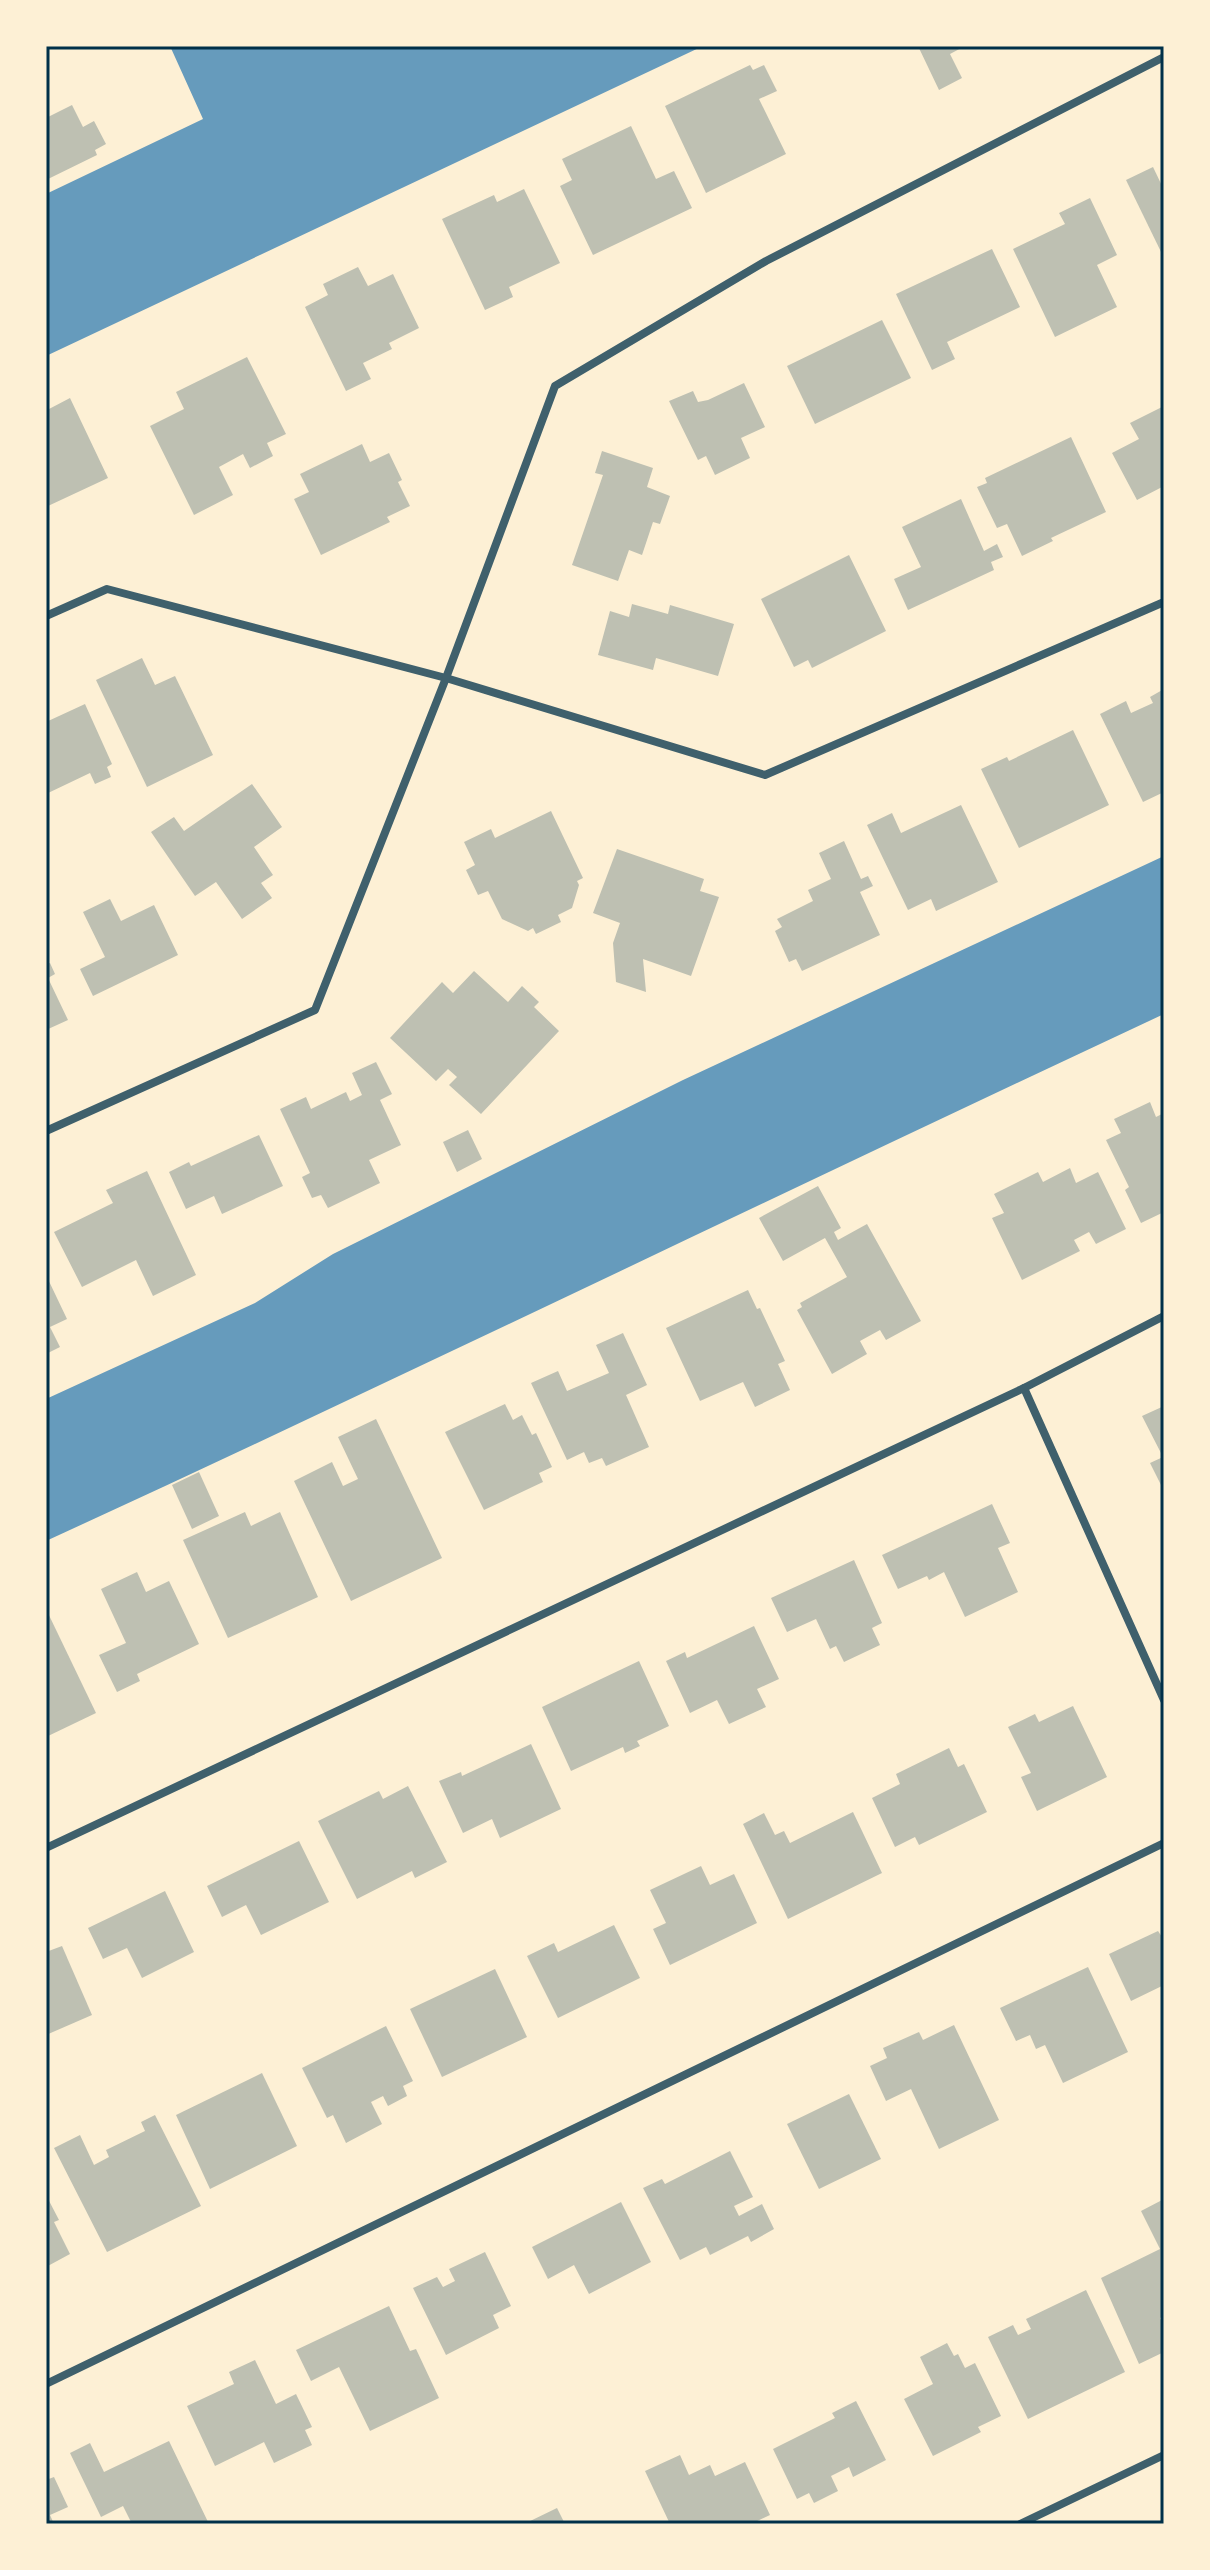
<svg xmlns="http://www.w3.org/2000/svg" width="1210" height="2570" font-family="Quicksand,sans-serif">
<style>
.water{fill:#669bbc}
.building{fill:#bec0b2}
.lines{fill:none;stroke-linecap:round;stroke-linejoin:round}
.minor{stroke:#3f606c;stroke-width:8}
.neatline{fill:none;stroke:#003049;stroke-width:3}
</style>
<rect width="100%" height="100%" fill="#fdf0d5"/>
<!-- water -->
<g class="water">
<path d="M170,46H703L46,356V194L203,119Z"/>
<path d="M1164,856V1014C791,1188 420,1369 46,1541V1399L255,1303L333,1254L683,1080Z"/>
</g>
<!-- building -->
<g class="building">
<path d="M918,46H965L950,54L962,78L939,90Z"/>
<path d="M750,65L753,70L764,65L777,91L759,99L786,154L706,193L665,106Z"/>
<path d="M72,105L83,127L94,121L106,144L95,150L97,155L46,180V118Z"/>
<path d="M631,126L656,179L674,171L692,208L593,255L560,186L572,180L562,159Z"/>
<path d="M1153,167L1164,190V258L1126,180Z"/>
<path d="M524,189L560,263L509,287L513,297L485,310L442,219L494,195L497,202Z"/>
<path d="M1090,198L1117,255L1097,265L1117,307L1055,337L1013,249L1065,224L1059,213Z"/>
<path d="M992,249L1020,307L947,342L955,359L932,370L896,294Z"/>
<path d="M358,267L368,286L393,274L419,328L389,343L392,349L363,363L371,379L346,391L305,307L328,295L323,284Z"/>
<path d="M882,320L911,378L815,424L787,366Z"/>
<path d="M247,357L286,434L267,443L273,456L250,468L243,454L219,467L233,495L194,515L150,426L184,409L176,392Z"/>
<path d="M744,383L765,427L741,438L750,458L715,475L706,456L698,460L669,401L693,391L698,402L708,400Z"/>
<path d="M70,398L108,478L48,506L46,403L49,409Z"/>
<path d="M1164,406V486L1137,500L1112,453L1139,439L1130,423Z"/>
<path d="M1071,437L1106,512L1051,538L1053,541L1022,556L1007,524L997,528L977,487L987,483L985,478Z"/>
<path d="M362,444L370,462L389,453L402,480L398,482L410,506L387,517L390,522L321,555L294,499L309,492L300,474Z"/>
<path d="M602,451L653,468L647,487L670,496L660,524L653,522L642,555L629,550L618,581L572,565L603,475L595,473Z"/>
<path d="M961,499L984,551L997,544L1003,557L991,562L994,570L908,610L894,579L921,567L902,527Z"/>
<path d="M849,555L886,631L812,668L808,660L794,667L761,599Z"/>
<path d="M632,604L668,614L670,605L734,624L718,676L656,658L653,670L598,655L610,611L629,617Z"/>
<path d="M142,658L155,685L175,676L213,755L147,787L96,680Z"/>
<path d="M1164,689V792L1143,802L1100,714L1126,701L1131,713L1153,703L1150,697Z"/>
<path d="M85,704L112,764L107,767L111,777L95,784L90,773L46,794V722Z"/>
<path d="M1073,730L1109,805L1019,848L981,769L1007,757L1009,761Z"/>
<path d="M252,784L282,827L254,847L273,875L261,883L272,898L242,919L216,882L195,896L151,832L174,817L184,831Z"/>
<path d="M961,805L998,882L936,911L931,899L908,910L867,825L892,813L901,833Z"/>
<path d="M551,811L583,878L577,881L579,885L572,908L558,915L561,922L536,934L533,928L528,931L502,919L488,891L478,895L466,870L475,865L464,842L491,829L495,838Z"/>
<path d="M844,841L861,879L868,876L873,886L860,892L880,935L802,971L796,959L789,962L775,931L782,927L777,919L813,901L808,890L831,879L819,853Z"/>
<path d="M617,849L704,879L700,891L719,897L691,976L643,959L646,992L616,982L613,943L620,923L593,913Z"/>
<path d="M110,899L121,921L154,905L178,955L93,996L80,969L105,957L83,912Z"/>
<path d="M50,963L55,974L48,978L68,1020L46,1030V964Z"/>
<path d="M474,971L508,1002L522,986L539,1002L534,1007L559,1031L481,1114L449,1085L457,1077L448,1069L436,1081L390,1038L442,982L453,993Z"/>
<path d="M376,1062L392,1094L380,1100L401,1145L369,1160L380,1183L328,1208L321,1195L312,1198L302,1177L310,1173L280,1109L306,1097L311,1109L346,1092L350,1101L362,1095L352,1073Z"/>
<path d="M1150,1102L1156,1117L1164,1113V1212L1141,1223L1125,1190L1129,1187L1106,1140L1121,1133L1114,1119Z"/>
<path d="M468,1130L482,1159L457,1172L443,1142Z"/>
<path d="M259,1135L283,1186L222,1214L214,1196L186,1209L169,1172L189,1162L191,1166Z"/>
<path d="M1070,1168L1076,1183L1098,1172L1126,1229L1096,1244L1089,1232L1074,1240L1080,1251L1022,1280L992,1218L1004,1213L994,1194L1038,1172L1043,1182Z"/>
<path d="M147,1171L196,1275L153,1296L136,1260L82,1287L54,1232L113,1203L106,1190Z"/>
<path d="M818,1186L841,1228L834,1232L838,1240L867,1224L921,1321L886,1340L880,1330L860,1341L867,1354L832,1374L797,1310L802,1307L800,1303L847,1277L825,1238L783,1261L759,1218Z"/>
<path d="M46,1275L67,1319L50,1327L60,1347L46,1354Z"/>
<path d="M748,1290L757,1309L760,1308L785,1361L778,1364L790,1390L755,1407L743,1382L700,1401L666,1328Z"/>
<path d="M623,1333L647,1385L626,1395L649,1447L606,1466L602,1458L589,1463L584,1452L567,1460L531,1383L558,1371L567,1391L609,1373L596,1345Z"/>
<path d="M505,1404L513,1420L522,1415L532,1435L536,1433L552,1467L539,1473L543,1482L484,1510L445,1432Z"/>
<path d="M1164,1406V1491L1150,1463L1163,1457L1142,1416Z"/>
<path d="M376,1419L442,1558L351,1601L294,1481L332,1462L343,1486L358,1479L338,1437Z"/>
<path d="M199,1472L219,1516L192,1529L172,1485Z"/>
<path d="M992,1504L1010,1543L998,1548L1018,1592L965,1617L944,1572L929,1580L927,1576L898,1589L882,1555Z"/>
<path d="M245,1512L251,1526L280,1512L318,1597L228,1638L183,1540Z"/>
<path d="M854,1560L882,1623L872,1628L880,1645L844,1662L836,1646L830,1649L816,1619L787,1632L771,1598Z"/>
<path d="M137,1572L146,1592L169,1581L199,1644L137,1674L140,1681L117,1692L99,1655L126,1643L101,1589Z"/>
<path d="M46,1609L96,1713L46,1737Z"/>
<path d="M754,1626L779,1679L757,1689L766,1707L729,1724L717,1700L690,1713L666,1661L685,1652L687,1658Z"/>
<path d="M639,1661L669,1726L637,1741L640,1746L625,1753L623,1747L571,1771L542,1707Z"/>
<path d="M1073,1706L1107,1777L1037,1811L1021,1777L1031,1773L1008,1727L1035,1714L1039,1722Z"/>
<path d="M531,1744L561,1809L500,1838L492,1819L463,1833L439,1781L461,1772L462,1776Z"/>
<path d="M949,1748L958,1767L964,1764L987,1812L919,1845L915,1837L895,1847L872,1798L900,1784L896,1774Z"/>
<path d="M408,1786L447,1862L415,1878L412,1871L357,1899L318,1821L379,1791L383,1799Z"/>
<path d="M853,1812L882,1873L788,1919L743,1824L764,1813L775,1835L784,1831L790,1843Z"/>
<path d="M299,1841L329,1902L261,1935L246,1905L222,1917L207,1886Z"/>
<path d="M701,1866L710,1885L734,1874L757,1923L670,1965L653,1929L666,1923L650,1890Z"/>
<path d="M165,1891L194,1952L142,1978L127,1948L103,1959L88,1928Z"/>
<path d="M614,1925L640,1978L558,2018L527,1956L554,1943L558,1952Z"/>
<path d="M1158,1931L1164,1940V1985L1131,2001L1109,1954Z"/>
<path d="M62,1946L92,2015L46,2035V1952Z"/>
<path d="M1088,1967L1128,2052L1063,2083L1045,2045L1036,2049L1030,2035L1016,2041L1000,2008Z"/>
<path d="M495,1969L527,2037L442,2077L410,2009Z"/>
<path d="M954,2025L999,2120L939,2149L911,2089L886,2101L870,2066L887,2058L883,2048L919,2032L923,2040Z"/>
<path d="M386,2026L413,2081L403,2086L407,2096L388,2106L383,2096L371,2102L382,2124L346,2143L333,2115L327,2118L302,2068Z"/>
<path d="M262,2073L297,2146L210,2189L176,2115Z"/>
<path d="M849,2094L881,2159L819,2189L787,2124Z"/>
<path d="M155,2115L201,2206L107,2252L54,2148L80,2135L94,2165L109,2157L106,2150L145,2131L141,2122Z"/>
<path d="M730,2151L753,2197L734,2206L739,2216L762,2204L774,2229L751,2242L748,2236L710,2255L706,2247L680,2260L643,2188L662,2179L665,2184Z"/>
<path d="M46,2195L59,2220L54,2222L70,2254L46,2267Z"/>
<path d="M1164,2199V2316L1160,2318L1164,2326V2352L1139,2364L1101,2278L1160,2249L1141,2211Z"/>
<path d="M621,2202L651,2262L589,2294L574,2265L548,2279L532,2247Z"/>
<path d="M485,2252L511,2306L493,2315L499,2328L446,2355L413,2288L437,2277L443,2287L455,2281L449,2269Z"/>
<path d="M1086,2290L1125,2372L1028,2419L988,2337L1013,2325L1018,2335L1031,2329L1026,2319Z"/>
<path d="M389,2306L410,2351L416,2349L439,2398L370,2431L339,2367L311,2381L296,2350Z"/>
<path d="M947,2343L954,2356L958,2354L965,2368L975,2363L1001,2416L978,2427L981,2432L933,2456L904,2399L933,2384L920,2357Z"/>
<path d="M255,2360L276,2404L296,2394L312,2427L305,2430L312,2445L274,2463L264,2442L215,2466L187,2406L234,2384L229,2372Z"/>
<path d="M856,2401L886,2460L853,2477L849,2467L831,2476L838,2491L814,2503L809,2493L797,2499L773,2449L835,2418L832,2413Z"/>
<path d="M169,2441L209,2524H132L123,2506L101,2517L70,2453L90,2443L104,2472Z"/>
<path d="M680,2455L689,2475L710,2465L715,2476L745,2462L770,2515L751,2524H670L645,2471Z"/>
<path d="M54,2477L68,2507L50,2515L54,2524H46V2480Z"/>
<path d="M557,2508L565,2524H524Z"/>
</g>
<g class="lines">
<!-- minor -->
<g class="minor">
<path d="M46,616L107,589L446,678L765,775L1164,602"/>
<path d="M46,1131L315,1010L446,678L555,386L766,261L1164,57"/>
<path d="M1024,1388L1164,1700"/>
<path d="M46,1848L1024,1388L1164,1316"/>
<path d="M46,2384L1164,1843"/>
<path d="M1020,2524L1164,2455"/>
</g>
</g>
<!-- border -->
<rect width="1210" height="2570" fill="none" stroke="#fdf0d5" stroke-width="96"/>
<rect x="48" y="48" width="1114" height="2474" class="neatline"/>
</svg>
